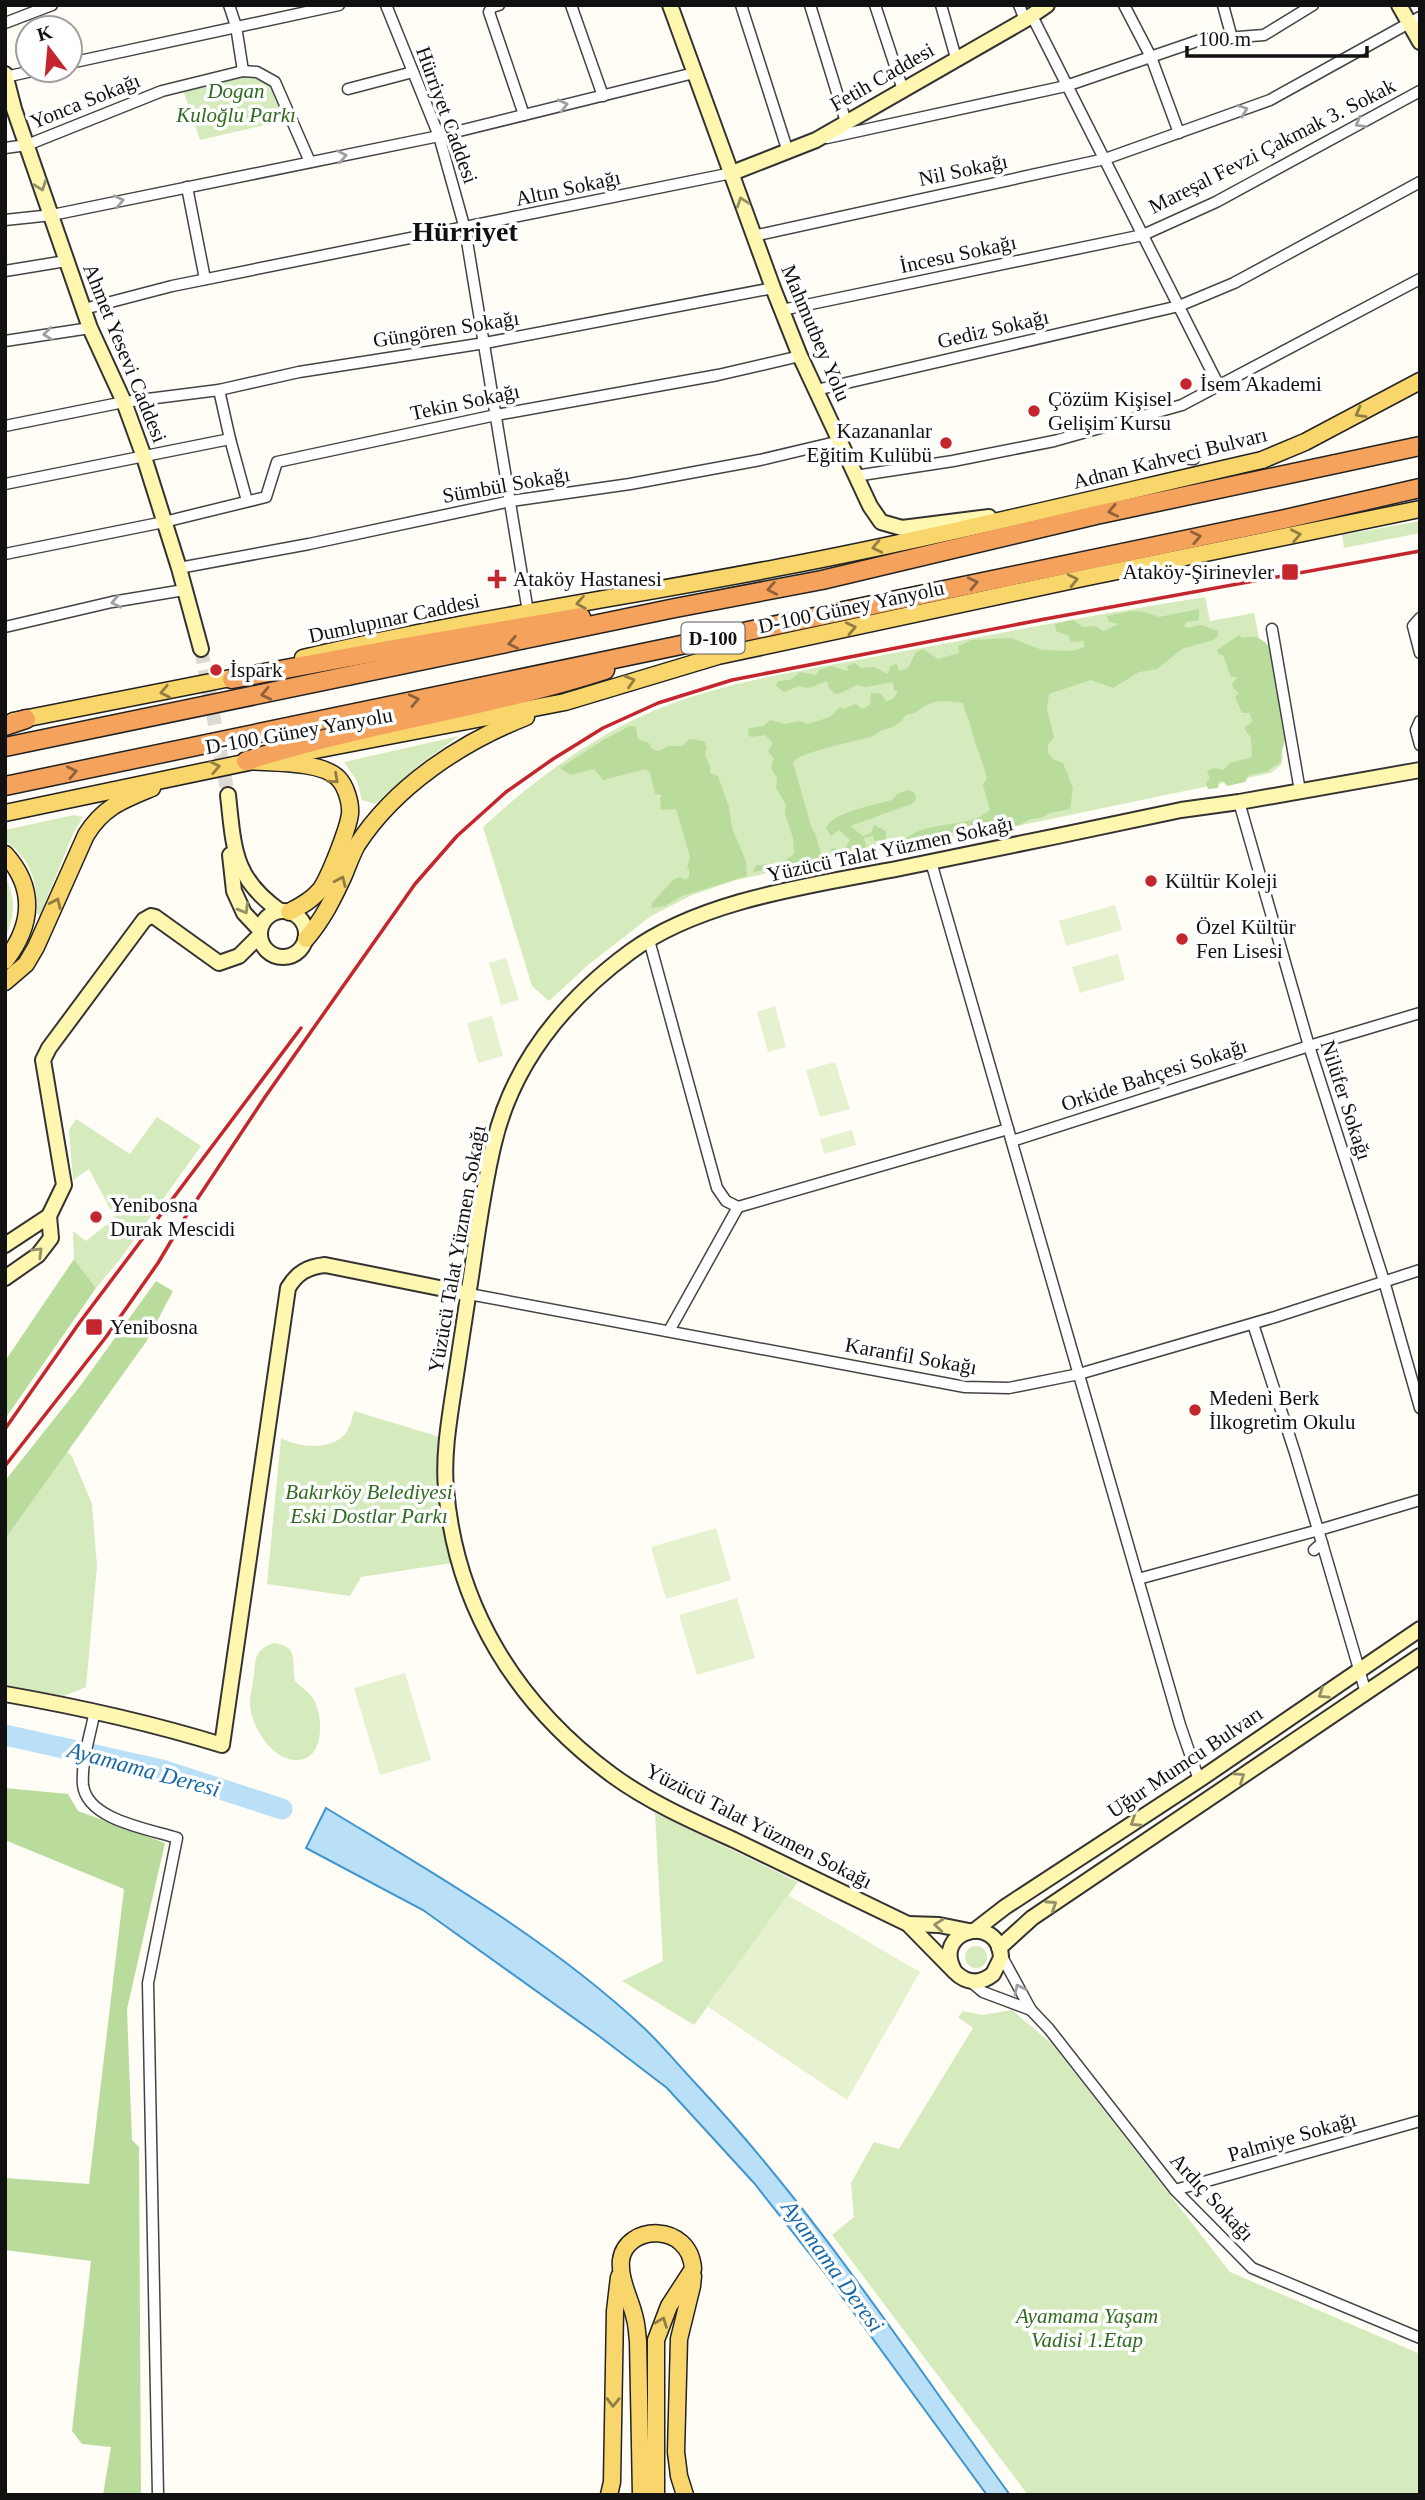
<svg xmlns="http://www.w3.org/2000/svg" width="1425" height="2500" font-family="'Times New Roman',serif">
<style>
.green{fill:#d5ebbd}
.forest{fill:#b9dc9c}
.pitch{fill:#e6f2cf}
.water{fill:#b9e0f7;stroke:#3f96cf;stroke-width:2}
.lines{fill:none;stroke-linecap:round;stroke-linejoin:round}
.river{stroke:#b9e0f7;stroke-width:21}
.secondary-tunnel{stroke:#dbdad3;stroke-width:14;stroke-dasharray:14 7;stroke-linecap:butt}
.street-casing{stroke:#444;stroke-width:13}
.secondary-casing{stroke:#333;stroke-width:18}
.primary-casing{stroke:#222;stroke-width:19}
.highway-casing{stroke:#222;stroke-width:21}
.street{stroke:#fff;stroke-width:10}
.secondary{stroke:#fff6b0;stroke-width:14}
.primary{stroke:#f9d66b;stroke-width:16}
.highway{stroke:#f5a25d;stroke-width:18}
.rail{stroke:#c4262e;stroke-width:3.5}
.oneway{stroke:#a0a0a0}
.oneway2{stroke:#948f68}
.oneway3{stroke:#917d42}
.oneway4{stroke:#8e613b}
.poi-dot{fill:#c4262e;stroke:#fff;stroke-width:2.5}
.labels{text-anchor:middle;stroke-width:7;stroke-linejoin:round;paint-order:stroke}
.shield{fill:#fff;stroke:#585858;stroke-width:2}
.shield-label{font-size:19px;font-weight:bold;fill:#111}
.street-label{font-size:21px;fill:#111;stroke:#fff}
.park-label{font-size:21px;font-style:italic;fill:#2f6b1f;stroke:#fff}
.poi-label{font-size:21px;fill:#111;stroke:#fff;text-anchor:start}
.water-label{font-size:23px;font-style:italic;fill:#1768a6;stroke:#fff}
.district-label{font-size:28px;font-weight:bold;fill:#111;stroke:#fff}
</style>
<rect width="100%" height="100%" fill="#fffdf5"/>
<!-- green -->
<g class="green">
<path d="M243,72L275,83L291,119L200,140L182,87Z"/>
<path d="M1420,521V533L1344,548L1342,535Z"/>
<path d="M1205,597L1210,621L1254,613L1283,757L1281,765L1271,773L1008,828L837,858L736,880L692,895L651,916L588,965L549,1001L532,986L483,827C525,788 572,752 623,725C701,684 793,673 878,656C987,636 1095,614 1205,597Z"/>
<path d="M459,736L419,765L375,804L362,800L357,781L344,762Z"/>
<path d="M74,815L83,817L73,834L40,915L37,914C38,884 32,859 5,841V830Z"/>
<path d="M5,876C16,897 15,917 5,938Z"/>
<path d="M157,1117L201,1146L121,1258L96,1288L74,1259L73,1231L86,1241L115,1218L89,1169L73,1180L69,1130L76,1119L130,1154Z"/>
<path d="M354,1411L440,1437C439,1483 440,1517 452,1563L361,1577L350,1596L267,1584L281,1438C300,1448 331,1451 346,1433C350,1427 352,1418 354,1411Z"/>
<path d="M66,1451L72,1456L92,1504L97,1566L86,1687L64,1696L5,1685V1539Z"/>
<path d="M274,1643C300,1647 291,1661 295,1681C301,1687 309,1692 314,1700C323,1716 325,1758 299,1760C273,1762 250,1726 250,1703C250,1696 252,1689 253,1682C256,1662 252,1650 274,1643Z"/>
<path d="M655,1813L798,1882L694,2025L622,1981L663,1961Z"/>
<circle cx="976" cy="1957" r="11"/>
<path d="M1012,2010L1052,2044L1230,2272L1420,2354V2495H1028L832,2235L854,2217L851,2183L874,2142L899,2149L973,2028L958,2017L963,2011L982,2015Z"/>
</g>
<!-- forest -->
<g class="forest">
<path d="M1199,609V620L1186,622L1184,626L1187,628L1201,625L1218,631V636L1213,640L1182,649L1157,669L1139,672L1113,688L1091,680L1049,694L1047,709L1054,737L1048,745V753L1053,759L1063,763L1073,788L1070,809L1050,813L1041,818L1031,819L1019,825L986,827L943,834L922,838L905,845L901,843C923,818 966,831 990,810L983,785L987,778C982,759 974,743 970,724C968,716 964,711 963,703C950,701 939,699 927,705C919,709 916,714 906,715C893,734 883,725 874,736C854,742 812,749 795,760L793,763L812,829L815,833L822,857L819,861L753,872L756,865L782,863L794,854L793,838L785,814L786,805L776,788L777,777C771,771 770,766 774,759L768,751L773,743L765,735L751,737L748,734L749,728L763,726L770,720L785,724L798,721L808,724L830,717L840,707L843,709L856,704L862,709L870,705L871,693L881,694L886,701L893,699L898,692L894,690L893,682L866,687L857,685L841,693L835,694L829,688L827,681C816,684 810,691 799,686L784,692L776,686L778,681L790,680L800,672L816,675L819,670L831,666L848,671L847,666L855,663L861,668L874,667L888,674L890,666L897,664L899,671L908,668L916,652L923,649L938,659L959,653L958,646L971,640L1011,638L1042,650L1072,651L1084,647V641L1071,642L1069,636L1056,631L1055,624L1073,620L1083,627L1096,626L1103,631L1119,624L1109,622L1107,616L1131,611L1144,612L1159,617Z"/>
<path d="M1239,635L1242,638C1253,634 1266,639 1271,650C1275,676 1279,703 1285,728C1288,739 1280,750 1281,762L1266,772L1249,775L1245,782L1227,786L1223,781L1219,782L1218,788L1208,789L1206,783L1210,778L1207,772C1213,767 1216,768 1223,770L1230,763L1252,757L1251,738L1244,728L1252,722L1250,713H1242L1235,697L1239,693L1233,688L1232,684L1237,677H1231L1223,655H1219L1217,650Z"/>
<path d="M630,726L636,727L638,739L649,743L651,748L658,751L668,746H682L689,739L704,741L707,748L705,755L710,766V773L718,776L729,807L732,828L746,861L747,876L682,896L665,906L651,908L652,903L674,879L680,877L685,880L689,877V870L687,868L690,857L676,809L661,810L660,798L662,795L655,794L650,773L646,769L603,780L594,769L570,775L560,768L603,740Z"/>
<path d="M908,790L914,792L916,797L914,803L850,826L863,836L871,833L874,825L886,831V840L874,841L873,836L864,838L867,850L840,857L831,851L832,848L843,851L850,840L839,830L831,836L826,828C832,812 876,805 892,800L897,794Z"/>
<path d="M74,1259L96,1288L5,1419V1361Z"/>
<path d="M156,1281L173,1291L146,1342L5,1539V1481L81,1385Z"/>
<path d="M5,1788L68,1794L78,1811L165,1843L127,2009L132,2140L139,2147L141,2495H103L111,2447L82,2444L72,2431L91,2261L5,2250V2178L89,2184L124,1889L5,1840Z"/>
</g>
<!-- pitch -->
<g class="pitch">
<path d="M1115,905L1122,930L1066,946L1059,921Z"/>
<path d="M1118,954L1125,980L1080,993L1072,967Z"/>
<path d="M506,958L519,1000L501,1005L489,963Z"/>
<path d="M775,1006L786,1047L768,1052L757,1012Z"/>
<path d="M492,1016L503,1056L478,1063L467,1023Z"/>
<path d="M835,1062L850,1109L820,1117L806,1070Z"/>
<path d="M852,1130L856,1145L824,1154L820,1139Z"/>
<path d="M716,1528L731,1580L666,1599L651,1547Z"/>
<path d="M737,1598L755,1658L697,1675L679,1615Z"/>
<path d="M405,1673L431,1760L380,1775L354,1688Z"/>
<path d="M788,1895L920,1972L847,2100L707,2006Z"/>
</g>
<!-- water -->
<path class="water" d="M326,1808C436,1875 549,1939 644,2028C663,2046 680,2067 698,2086C815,2211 909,2356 1010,2495H987L824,2272L754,2183L667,2088L599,2036L423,1910L306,1848Z"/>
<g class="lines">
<!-- river -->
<path class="river" d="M5,1735L162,1770L282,1809"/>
<!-- secondary-tunnel -->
<path class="secondary-tunnel" d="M201,649L228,795"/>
<defs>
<g id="street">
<path d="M229,5L236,26L243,71"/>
<path d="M386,5L439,136L465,229L528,612"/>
<path d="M499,5L492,7L489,12L524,115"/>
<path d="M571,5L603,96"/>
<path d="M741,5L788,152"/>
<path d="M810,5L846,122"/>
<path d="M875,5L903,90"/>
<path d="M941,5L956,58"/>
<path d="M1019,5L1025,20"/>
<path d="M1124,5L1151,57L1179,133"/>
<path d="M1223,5L1232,38"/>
<path d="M1032,16L1219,386"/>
<path d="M5,23L52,5"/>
<path d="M70,63L339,5"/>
<path d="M5,77L37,70"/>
<path d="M348,89L413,72"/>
<path d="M827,138L1066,86L1200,40L1264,35L1313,5"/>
<path d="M5,148L27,145L162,91L243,71L257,72L275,82L310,162"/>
<path d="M187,187L205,279"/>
<path d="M5,220L52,215L439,136L694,73"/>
<path d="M753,236L1105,159L1270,100L1420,17"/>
<path d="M5,271L66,261"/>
<path d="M84,309L172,286L732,173"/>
<path d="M782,310L1143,235L1216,202L1420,91"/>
<path d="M5,341L90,328"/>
<path d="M219,390L230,439"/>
<path d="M816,390L1179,306L1234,283L1420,182"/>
<path d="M5,426L124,402L219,390L299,372L485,343L773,288"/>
<path d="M1190,459H1194"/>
<path d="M855,476L953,461L1054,441L1182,405L1420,279"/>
<path d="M5,484L230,439L247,501"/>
<path d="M5,554L164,522L266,497L277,462L496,415L718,375L800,356"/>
<path d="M179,568L309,544L511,501L630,484L760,460L840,441"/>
<path d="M1420,618L1413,626L1420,653"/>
<path d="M5,627L112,602L184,590"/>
<path d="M1272,629L1300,791"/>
<path d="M1420,721L1416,730L1420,745"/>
<path d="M1239,802L1309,1046L1384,1281L1420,1408"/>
<path d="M931,862L1180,1725L1199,1780"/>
<path d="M649,940L717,1188L726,1201L738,1207L1008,1129"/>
<path d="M1012,1141L1309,1046L1420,1013"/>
<path d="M469,1294L965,1387L1009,1388L1079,1374L1275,1317L1420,1270"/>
<path d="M1253,1324L1295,1453L1322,1543"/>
<path d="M669,1331L738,1207"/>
<path d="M1314,1550L1322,1543L1366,1693"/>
<path d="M1138,1579L1319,1530L1420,1500"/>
<path d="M95,1710C91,1733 81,1761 83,1785C87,1820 149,1829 177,1838L148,1983L158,2495"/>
<path d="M971,1982L983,1992L1031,2010L1000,1953"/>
<path d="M1031,2010L1049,2029L1175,2190L1252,2268L1420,2338"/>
<path d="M1175,2190L1420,2121"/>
</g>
<g id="secondary">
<path d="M670,5L773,288L800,356L870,506L881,522L902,528L989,517"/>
<path d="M1399,5L1420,42"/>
<path d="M5,74L14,109L90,328L124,402L144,457L179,568L201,649"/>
<path d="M732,173L816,140L1025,20L1047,5"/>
<path d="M228,795C234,849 233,878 280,911"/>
<path d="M230,855L234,891L244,913L260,930"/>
<circle cx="283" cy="934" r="23"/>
<path d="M5,1245L49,1216"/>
<path d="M5,1278L38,1255L51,1238L49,1216L64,1185L43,1060L49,1048L144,920L151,916L155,917L219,963L239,956L260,935"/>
<path d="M5,1694C79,1707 151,1723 222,1745L288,1288C297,1273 307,1267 325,1265L469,1294"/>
<path d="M908,1924L939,1925L969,1931"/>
<path d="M974,1931L1005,1907L1199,1780L1420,1629"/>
<path d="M999,1948L1032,1918L1420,1656"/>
<path d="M955,1972C930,1930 1000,1912 1001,1958L993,1974C981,1984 967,1984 955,1972L908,1924C850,1896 792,1868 734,1840C692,1821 649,1802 612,1775C517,1705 456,1608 446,1489C443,1456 449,1421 454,1388C460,1349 466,1309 472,1270C478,1228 484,1184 494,1143C513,1063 565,1000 630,952C702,899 815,885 901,868C994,849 1088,830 1181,810L1239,802L1420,770"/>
</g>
<g id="primary">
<path d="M303,658C459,621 619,598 776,568C939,537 1100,497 1262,460L1305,442L1420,381"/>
<path d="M13,721L241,676"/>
<path d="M284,756L565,702L718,656L1083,578L1420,509"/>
<path d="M248,761C272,763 321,761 338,778C346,786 351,803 350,814C348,829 329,878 320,890C312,900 301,906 289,912"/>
<path d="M5,813L258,760"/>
<path d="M5,854C36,888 33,925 5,961"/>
<path d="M306,939C323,919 333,899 344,875C348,865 352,854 357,845C395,786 462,742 526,717"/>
<path d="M5,982L26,964L36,947L86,835C103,807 123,800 152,788"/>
<path d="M609,2495L612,2482L615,2311L619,2277"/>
<path d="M641,2495L638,2341C637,2334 637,2326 635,2319C631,2300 619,2280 621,2260C626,2224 690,2222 693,2269L669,2306L656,2340V2495"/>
<path d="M685,2495L679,2476L676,2452L679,2339L692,2286L693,2276"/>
</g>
<g id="highway">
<path d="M232,679L393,649L581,617"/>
<path d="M5,726L26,719"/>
<path d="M5,747L675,608L822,580L1096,515L1420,446"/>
<path d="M246,761C364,723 488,708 605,670"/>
<path d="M5,786L1285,519L1420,488"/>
</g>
</defs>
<!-- street casing -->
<use href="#street" class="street-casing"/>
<!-- secondary casing -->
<use href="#secondary" class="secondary-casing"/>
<!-- primary casing -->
<use href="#primary" class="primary-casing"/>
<!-- highway casing -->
<use href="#highway" class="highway-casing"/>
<!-- street -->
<use href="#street" class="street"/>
<!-- secondary -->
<use href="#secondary" class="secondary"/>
<!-- primary -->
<use href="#primary" class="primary"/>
<!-- highway -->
<use href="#highway" class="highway"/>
<!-- rail -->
<g class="rail">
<path d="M5,1429L80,1322L301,1028"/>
<path d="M5,1466L106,1337L158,1263L186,1216L265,1097L415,884L457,836L506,792L553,759L603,728L658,703L732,680L1045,619L1420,551"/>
</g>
</g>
<!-- one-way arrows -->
<defs><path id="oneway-chevron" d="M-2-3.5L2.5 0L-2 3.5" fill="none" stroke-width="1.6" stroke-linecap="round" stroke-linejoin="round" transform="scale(1.75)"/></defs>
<g class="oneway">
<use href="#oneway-chevron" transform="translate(563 105) rotate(-14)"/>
<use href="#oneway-chevron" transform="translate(1243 110) rotate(-20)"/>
<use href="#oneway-chevron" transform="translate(1360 123) rotate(151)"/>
<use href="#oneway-chevron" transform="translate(342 156) rotate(-11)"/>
<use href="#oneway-chevron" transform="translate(119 201) rotate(-12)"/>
<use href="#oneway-chevron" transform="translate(48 334) rotate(173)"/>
<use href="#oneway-chevron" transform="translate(116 602) rotate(169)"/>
<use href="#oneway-chevron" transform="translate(1019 1989) rotate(-116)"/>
</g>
<g class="oneway2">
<use href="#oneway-chevron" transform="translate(41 186) rotate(70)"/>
<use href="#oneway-chevron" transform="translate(742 202) rotate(-109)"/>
<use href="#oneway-chevron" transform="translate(244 909) rotate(59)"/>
<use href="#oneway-chevron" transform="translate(38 1252) rotate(-45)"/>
<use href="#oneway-chevron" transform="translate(1323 1694) rotate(146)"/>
<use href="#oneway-chevron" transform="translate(1240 1777) rotate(-34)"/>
<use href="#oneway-chevron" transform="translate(1135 1822) rotate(147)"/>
<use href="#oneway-chevron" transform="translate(1052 1905) rotate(-33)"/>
<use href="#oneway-chevron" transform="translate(939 1925) rotate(-175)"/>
</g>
<g class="oneway3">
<use href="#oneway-chevron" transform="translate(1360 413) rotate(151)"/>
<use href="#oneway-chevron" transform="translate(1296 535) rotate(-11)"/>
<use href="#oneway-chevron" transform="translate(877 547) rotate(168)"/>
<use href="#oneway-chevron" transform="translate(1073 580) rotate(-13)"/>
<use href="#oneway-chevron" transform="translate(581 603) rotate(170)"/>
<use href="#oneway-chevron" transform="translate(851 628) rotate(-12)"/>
<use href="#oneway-chevron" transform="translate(630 681) rotate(-17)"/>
<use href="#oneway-chevron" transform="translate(165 692) rotate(169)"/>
<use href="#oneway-chevron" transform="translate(215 767) rotate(-12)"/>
<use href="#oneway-chevron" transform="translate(334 779) rotate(42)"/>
<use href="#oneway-chevron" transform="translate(341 881) rotate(-66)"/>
<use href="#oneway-chevron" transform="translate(56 903) rotate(-66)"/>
<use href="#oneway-chevron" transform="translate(662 2322) rotate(-69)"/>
<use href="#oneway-chevron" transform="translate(613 2402) rotate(91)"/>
</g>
<g class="oneway4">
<use href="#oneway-chevron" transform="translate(1113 511) rotate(168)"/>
<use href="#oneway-chevron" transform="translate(1196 537) rotate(-12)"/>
<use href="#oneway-chevron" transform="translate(973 583) rotate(-12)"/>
<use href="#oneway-chevron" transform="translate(772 589) rotate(169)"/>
<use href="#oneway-chevron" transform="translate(513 643) rotate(168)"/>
<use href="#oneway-chevron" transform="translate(266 694) rotate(168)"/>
<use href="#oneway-chevron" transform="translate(414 700) rotate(-12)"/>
<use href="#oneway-chevron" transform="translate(72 772) rotate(-12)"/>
</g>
<!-- markers -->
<g class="poi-dot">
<circle cx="1186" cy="384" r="7"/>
<circle cx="1034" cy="411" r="7"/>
<circle cx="946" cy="443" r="7"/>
<rect x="1281" y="563" width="18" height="18" rx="3.5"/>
<path d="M493.5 568.5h7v7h7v7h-7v7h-7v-7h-7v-7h7z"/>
<circle cx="216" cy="670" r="7"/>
<circle cx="1151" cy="881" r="7"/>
<circle cx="1182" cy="939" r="7"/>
<circle cx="96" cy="1217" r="7"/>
<rect x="85" y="1318" width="18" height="18" rx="3.5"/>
<circle cx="1195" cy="1410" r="7"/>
</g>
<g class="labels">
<!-- shield labels -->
<rect class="shield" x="681.5" y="622.5" width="63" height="31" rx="5"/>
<g class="shield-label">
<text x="713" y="645">D-100</text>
</g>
<!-- street labels -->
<g class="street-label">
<text transform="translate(882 77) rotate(-30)" y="7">Fetih Caddesi</text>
<text transform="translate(85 101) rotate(-22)" y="7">Yonca Sokağı</text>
<text transform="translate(447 115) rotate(70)" y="7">Hürriyet Caddesi</text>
<text transform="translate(1272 146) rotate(-27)" y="7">Mareşal Fevzi Çakmak 3. Sokak</text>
<text transform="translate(963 170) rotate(-12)" y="7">Nil Sokağı</text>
<text transform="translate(568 188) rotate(-12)" y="7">Altın Sokağı</text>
<text transform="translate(958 254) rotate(-12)" y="7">İncesu Sokağı</text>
<text transform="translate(446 329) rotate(-9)" y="7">Güngören Sokağı</text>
<text transform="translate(993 329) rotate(-13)" y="7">Gediz Sokağı</text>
<text transform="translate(816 333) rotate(67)" y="7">Mahmutbey Yolu</text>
<text transform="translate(125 353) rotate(68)" y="7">Ahmet Yesevi Caddesi</text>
<text transform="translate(465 402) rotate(-12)" y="7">Tekin Sokağı</text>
<text transform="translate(1170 458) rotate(-14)" y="7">Adnan Kahveci Bulvarı</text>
<text transform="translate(506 485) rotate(-10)" y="7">Sümbül Sokağı</text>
<text transform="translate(851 607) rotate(-12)" y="7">D-100 Güney Yanyolu</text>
<text transform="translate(394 618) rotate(-12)" y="7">Dumlupınar Caddesi</text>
<text transform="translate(299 731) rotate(-10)" y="7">D-100 Güney Yanyolu</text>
<text transform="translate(890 849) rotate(-12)" y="7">Yüzücü Talat Yüzmen Sokağı</text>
<text transform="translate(1154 1075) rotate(-18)" y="7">Orkide Bahçesi Sokağı</text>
<text transform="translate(1346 1100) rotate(72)" y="7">Nilüfer Sokağı</text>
<text transform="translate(457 1249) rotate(-80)" y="7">Yüzücü Talat Yüzmen Sokağı</text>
<text transform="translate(911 1356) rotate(10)" y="7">Karanfil Sokağı</text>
<text transform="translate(1185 1762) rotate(-34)" y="7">Uğur Mumcu Bulvarı</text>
<text transform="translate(759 1826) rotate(27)" y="7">Yüzücü Talat Yüzmen Sokağı</text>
<text transform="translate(1292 2137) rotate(-16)" y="7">Palmiye Sokağı</text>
<text transform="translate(1212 2197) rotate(47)" y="7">Ardıç Sokağı</text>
</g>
<!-- park labels -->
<g class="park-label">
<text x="236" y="98">Dogan<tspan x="236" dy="24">Kuloğlu Parkı</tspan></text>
<text x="369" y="1499">Bakırköy Belediyesi<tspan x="369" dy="24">Eski Dostlar Parkı</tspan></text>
<text x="1087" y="2323">Ayamama Yaşam<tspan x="1087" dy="24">Vadisi 1.Etap</tspan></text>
</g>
<!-- poi labels -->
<g class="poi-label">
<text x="1200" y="391">İsem Akademi</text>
<text x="1048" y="406">Çözüm Kişisel<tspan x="1048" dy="24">Gelişim Kursu</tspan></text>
<text x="932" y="438" text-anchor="end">Kazananlar<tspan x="932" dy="24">Eğitim Kulübü</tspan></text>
<text x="1274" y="579" text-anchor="end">Ataköy-Şirinevler</text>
<text x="513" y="586">Ataköy Hastanesi</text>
<text x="230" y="677">İspark</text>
<text x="1165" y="888">Kültür Koleji</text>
<text x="1196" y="934">Özel Kültür<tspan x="1196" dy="24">Fen Lisesi</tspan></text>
<text x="110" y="1212">Yenibosna<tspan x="110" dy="24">Durak Mescidi</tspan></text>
<text x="110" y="1334">Yenibosna</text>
<text x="1209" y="1405">Medeni Berk<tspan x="1209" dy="24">İlkogretim Okulu</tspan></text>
</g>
<!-- water labels -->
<g class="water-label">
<text transform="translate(144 1769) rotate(15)" y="8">Ayamama Deresi</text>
<text transform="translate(833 2266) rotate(54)" y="8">Ayamama Deresi</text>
</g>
<!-- district labels -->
<g class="district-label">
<text x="465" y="241">Hürriyet</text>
</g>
</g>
<!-- border -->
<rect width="1425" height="2500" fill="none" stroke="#111111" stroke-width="14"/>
<!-- north arrow -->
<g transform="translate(49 49) rotate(344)"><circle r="33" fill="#ffffff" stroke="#a0a0a0" stroke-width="2"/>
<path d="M0-5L12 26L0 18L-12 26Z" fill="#c4262e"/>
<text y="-10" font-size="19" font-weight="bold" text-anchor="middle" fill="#111111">K</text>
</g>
<!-- scale -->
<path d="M1187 46v10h180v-10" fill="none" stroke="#111111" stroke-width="3.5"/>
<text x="1198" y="46" font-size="21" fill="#111111" stroke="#ffffff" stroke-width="5" paint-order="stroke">100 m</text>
</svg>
